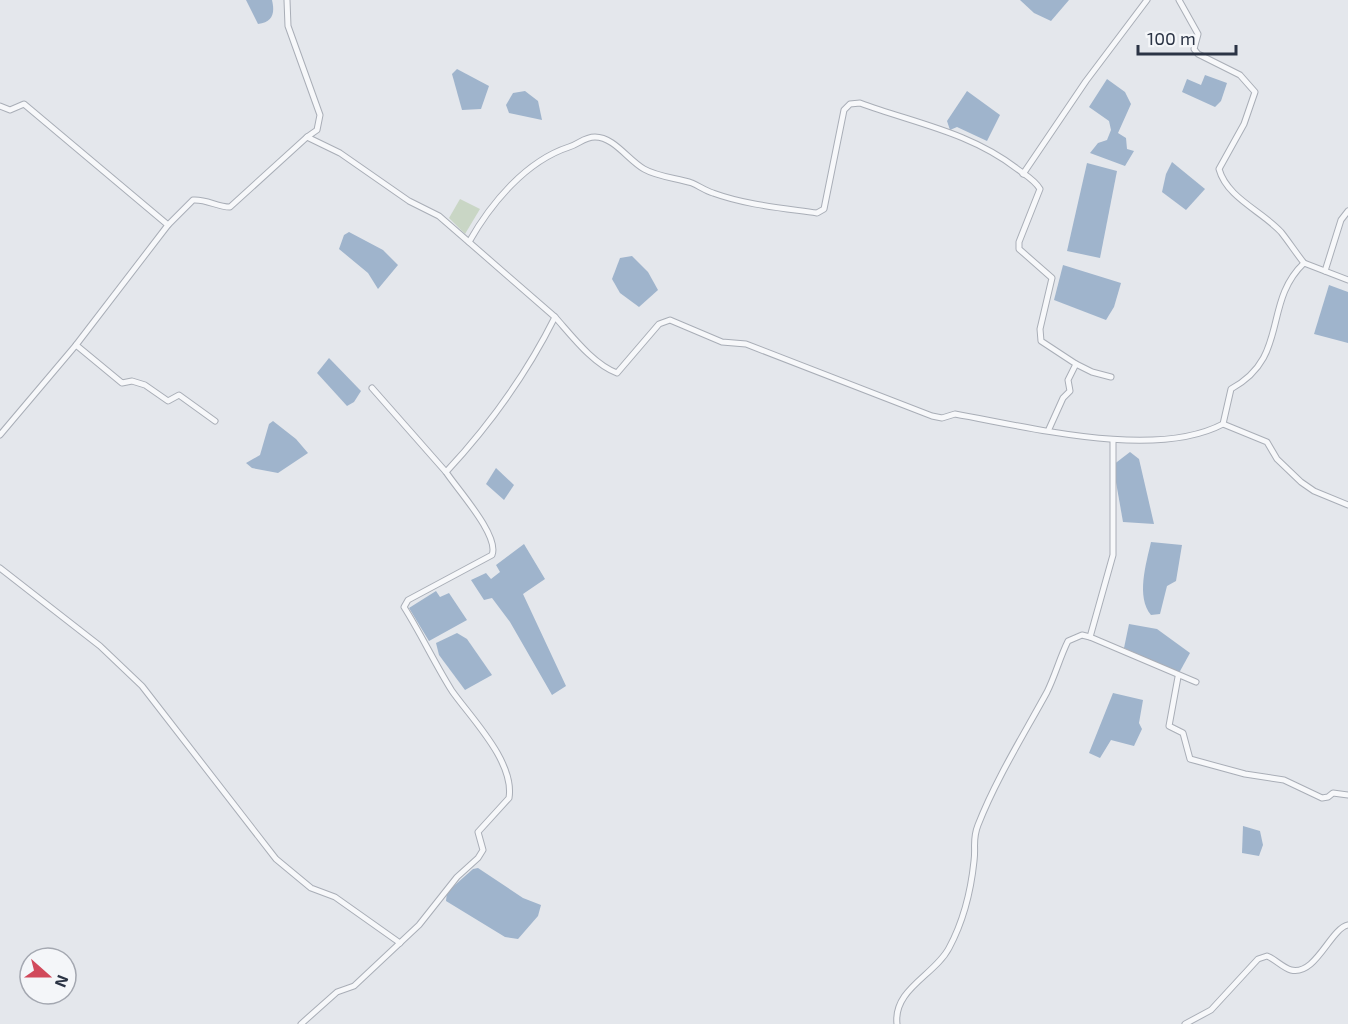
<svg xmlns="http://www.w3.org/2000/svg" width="1348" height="1024" font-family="'Exo 2',sans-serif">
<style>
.green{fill:#c9d6c5}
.water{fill:#9fb4cc}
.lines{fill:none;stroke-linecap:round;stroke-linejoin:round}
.minor-casing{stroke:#a9aeb7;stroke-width:7}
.minor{stroke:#f7f8fa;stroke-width:5}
</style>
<rect width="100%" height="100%" fill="#e4e7ec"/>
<!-- green -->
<path class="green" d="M460,199L480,209L465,234L449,218Z"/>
<!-- water -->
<g class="water">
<path d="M246,0H272C275,13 273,22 258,24Z"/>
<path d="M1020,0H1069L1051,21L1034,13Z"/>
<path d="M457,69L489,86L481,109L462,110L452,74Z"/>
<path d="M1205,75L1227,83L1221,101L1215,107L1182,92L1187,79L1201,85Z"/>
<path d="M1107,79L1125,92L1131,104L1118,133L1126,138L1127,149L1134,151L1125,166L1090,153L1098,143L1107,140L1111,130L1109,121L1089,107Z"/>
<path d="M525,91L538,101L542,120L509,113L506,105L513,93Z"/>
<path d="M967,91L1000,115L987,141L957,127L950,130L947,121Z"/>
<path d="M1172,162L1205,189L1186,210L1162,192L1166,174Z"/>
<path d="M1087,163L1117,171L1100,258L1067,251Z"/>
<path d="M349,232L383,250L398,265L378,289L368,273L339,249L344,235Z"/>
<path d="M632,256L648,272L658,290L639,307L620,293L612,279L620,258Z"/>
<path d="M1063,265L1121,283L1114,307L1106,320L1054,300Z"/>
<path d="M1329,285L1348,292V343L1314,334Z"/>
<path d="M329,358L361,391L354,402L347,406L317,373Z"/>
<path d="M273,421L296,439L308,453L278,473L252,468L246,463L260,455L269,424Z"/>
<path d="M1130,452L1139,459L1154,524L1123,522L1113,465Z"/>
<path d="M496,468L514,485L504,500L486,484Z"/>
<path d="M1151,542L1182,545L1176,581L1167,586L1160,614L1151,615C1136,597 1146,564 1151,542Z"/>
<path d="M524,544L545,579L523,594L566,686L552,695L510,622L492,598L484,600L471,580L486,573L491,579L500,572L496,565Z"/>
<path d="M436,591L440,597L449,593L467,620L429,641L409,608Z"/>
<path d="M1129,624L1157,629L1190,653L1179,673L1124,648Z"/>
<path d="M457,633L467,639L492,675L465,690L439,655L436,643Z"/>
<path d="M1113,693L1143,700L1139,723L1142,729L1134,746L1111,740L1100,758L1089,753Z"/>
<path d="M1243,826L1260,831L1263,845L1259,856L1242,853Z"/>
<path d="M478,868L523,898L541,905L538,916L518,939L505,937L446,901L447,892L473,869Z"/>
</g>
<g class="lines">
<defs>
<g id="minor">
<path d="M287,0L288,26L320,115L317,130L307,137L340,153L409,201L439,216L555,317C527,373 488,427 446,472L372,388"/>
<path d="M1179,0L1198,34L1194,49L1198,54L1240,75L1255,92L1244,124L1219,169C1227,198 1262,211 1281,232C1289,242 1296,253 1304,263"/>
<path d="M0,106L10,110L24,104L168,225"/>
<path d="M1023,174L1086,81L1147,0"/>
<path d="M469,242C491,203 526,161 569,147C579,144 584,137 595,137C614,137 628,160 644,169C658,177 677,178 692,183C699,186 706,191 713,193C746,205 782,208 817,213L824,209L844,110L850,104L860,103C914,123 969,132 1016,168C1024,174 1035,180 1040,189L1019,242V249L1052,278L1040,329L1041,341L1076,364L1068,380L1070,391L1063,398L1049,429"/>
<path d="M1325,271L1341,220L1348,211"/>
<path d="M555,317C572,336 593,364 617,373L659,324L670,320L722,342L746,344L932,416L942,418L955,414C1029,427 1155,460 1223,424L1231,389C1290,357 1262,303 1304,263L1348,280"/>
<path d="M76,345L122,383L132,381L145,385L168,401L179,395L215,421"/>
<path d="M1076,364L1092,372L1111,377"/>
<path d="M1223,424L1267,442L1277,459L1301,482L1314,491L1348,505"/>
<path d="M0,435L76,345L168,225L193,200C207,199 217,207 230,207L307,137"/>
<path d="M1113,441V555L1090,637L1196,682"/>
<path d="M0,568L100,646L142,686L276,859L311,888L335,897L400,943"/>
<path d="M1178,677L1169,726L1183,733L1190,759L1245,774L1284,780L1322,798L1328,797L1333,793L1348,795"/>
<path d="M301,1024L337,992L354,986L419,925L457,877L478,858L483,850L478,832L509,798C515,762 471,718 452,691C435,664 421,634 404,607L408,600L492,555C500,536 457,489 446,472"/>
<path d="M897,1024C893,989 935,975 949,948C963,922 971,890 974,861C976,847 972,840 978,825C996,779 1023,736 1047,692C1055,676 1060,657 1068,641L1082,635L1090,637"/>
<path d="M1185,1024L1211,1010L1258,959L1267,956C1275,959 1283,968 1291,970C1316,976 1330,929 1348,925"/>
</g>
</defs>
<!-- minor casing -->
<use href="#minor" class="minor-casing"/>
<!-- minor -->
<use href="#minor" class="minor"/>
</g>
<!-- north arrow -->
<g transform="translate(48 976) rotate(111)"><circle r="28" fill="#f4f6f9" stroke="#a4a8b1" stroke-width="1.5"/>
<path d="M0-4.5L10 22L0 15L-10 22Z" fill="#d1495b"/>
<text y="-9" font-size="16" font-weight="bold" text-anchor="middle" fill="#2b3445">N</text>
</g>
<!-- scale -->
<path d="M1138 45v9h98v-9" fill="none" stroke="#2b3445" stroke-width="3"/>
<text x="1147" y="45" font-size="18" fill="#2b3445" stroke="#f4f6f9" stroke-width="4.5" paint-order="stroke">100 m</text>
</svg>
